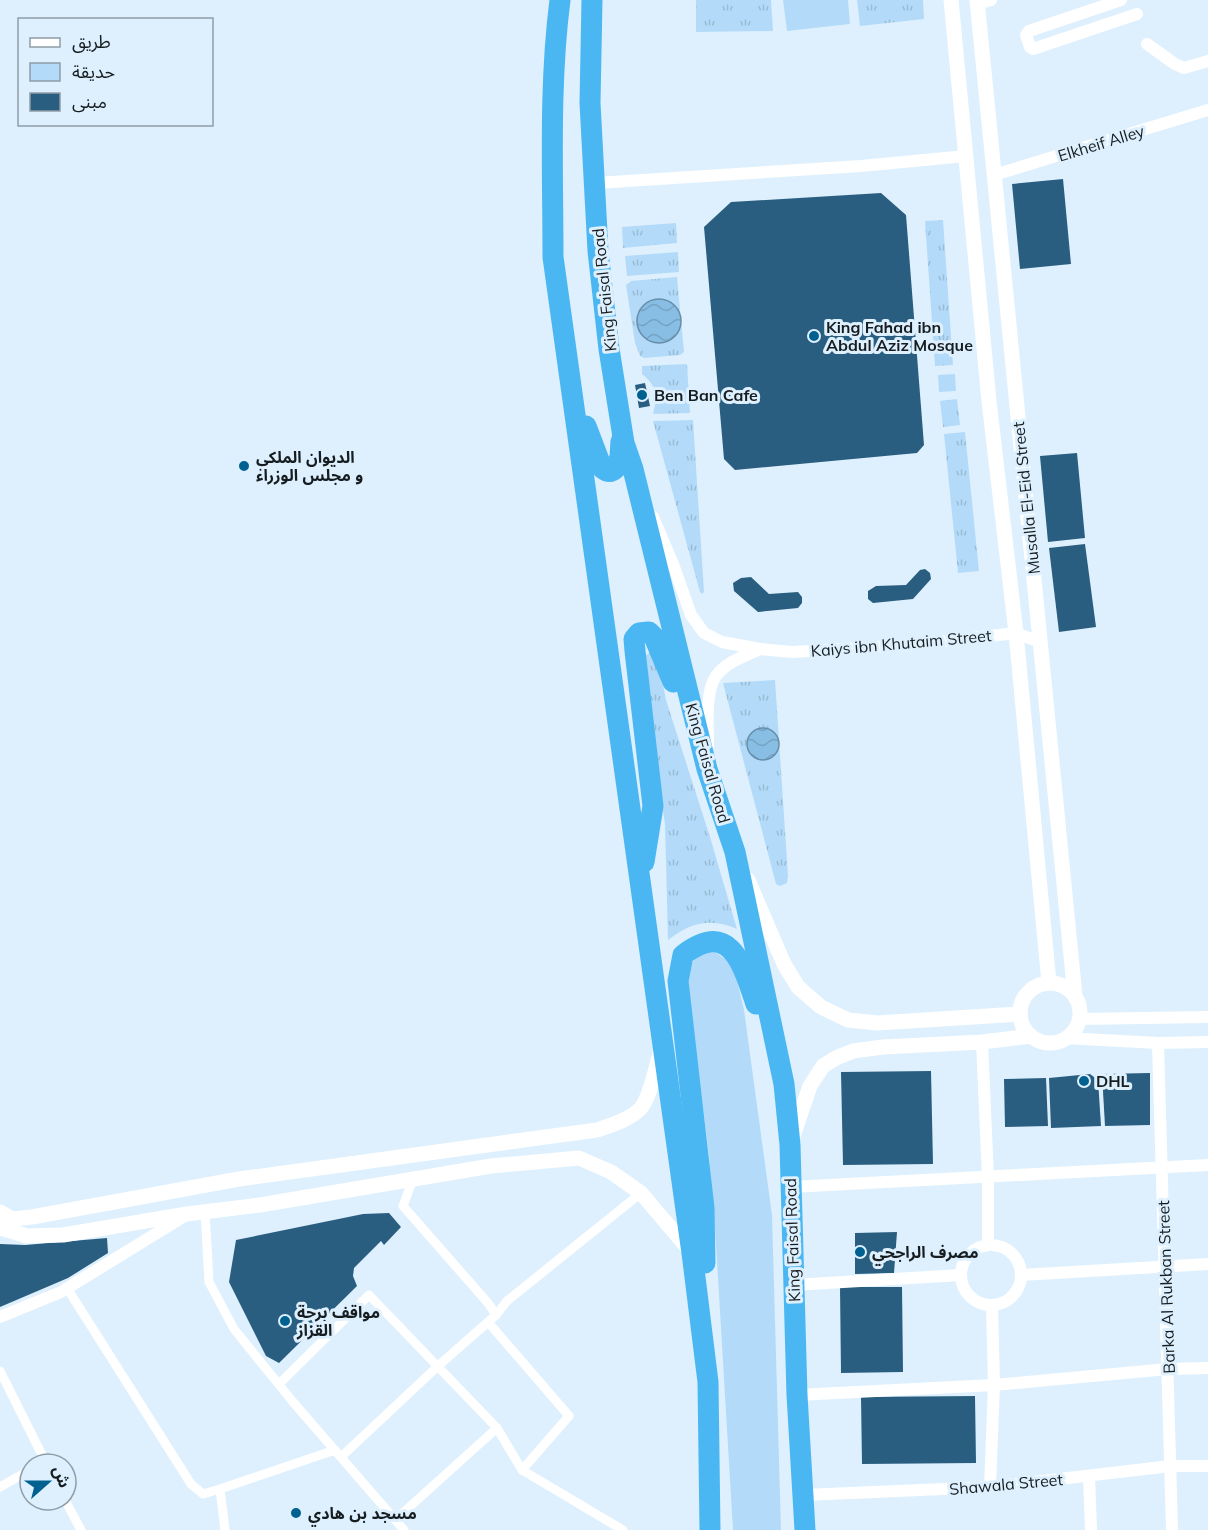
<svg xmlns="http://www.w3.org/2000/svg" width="1208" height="1530" font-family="Mulish,'Noto Sans Arabic',sans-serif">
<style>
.grass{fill:url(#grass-tufts)}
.park{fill:#b3dbf9}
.water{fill:url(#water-waves);stroke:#668eaa;stroke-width:1.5}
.building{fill:#2a5e80}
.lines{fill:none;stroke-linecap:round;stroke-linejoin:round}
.pedestrian{stroke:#fff;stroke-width:9}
.minor{stroke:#fff;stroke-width:12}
.tertiary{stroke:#fff;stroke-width:15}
.trunk{stroke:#4bb7f2;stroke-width:21}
.poi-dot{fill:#006090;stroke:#def0fd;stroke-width:2}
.labels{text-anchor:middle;stroke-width:6;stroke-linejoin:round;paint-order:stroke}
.street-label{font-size:16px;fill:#161d21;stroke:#def0fd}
.poi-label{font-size:16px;font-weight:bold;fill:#161d21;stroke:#def0fd;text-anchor:start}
</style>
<defs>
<pattern id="grass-tufts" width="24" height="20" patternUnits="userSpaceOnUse" patternTransform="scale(1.5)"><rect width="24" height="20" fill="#b3dbf9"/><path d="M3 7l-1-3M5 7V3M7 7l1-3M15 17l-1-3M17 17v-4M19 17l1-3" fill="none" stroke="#99bcd5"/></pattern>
<pattern id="water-waves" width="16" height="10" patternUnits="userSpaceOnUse" patternTransform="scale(1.5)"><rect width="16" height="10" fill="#88bee4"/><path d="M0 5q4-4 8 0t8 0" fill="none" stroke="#75a3c3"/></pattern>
</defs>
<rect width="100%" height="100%" fill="#def0fd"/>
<!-- grass -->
<g class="grass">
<path d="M696,0H771L773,31L696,32Z"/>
<path d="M857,0H923L924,19L860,26Z"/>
<path d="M943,220L953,365L935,366L925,221Z"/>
<path d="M676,223L677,243L623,248L622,227Z"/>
<path d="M678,252L679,272L627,276L625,256Z"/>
<path d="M677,277L684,352L680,355L644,358L640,356L635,343L626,285L631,281Z"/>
<path d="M687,364L690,413L653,414C658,396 657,386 642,374V366Z"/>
<path d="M955,374L956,391L939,392L938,375Z"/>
<path d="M957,399L960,425L943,427L940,401Z"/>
<path d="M693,420L704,592L702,594L700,592L653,421Z"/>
<path d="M965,432L979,571L958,573L944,434Z"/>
<path d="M650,652L658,659L666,700L710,837L737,929C710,917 690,923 668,940L665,824L648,713L644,657Z"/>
<path d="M775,680L788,876L787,883L780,886L776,884L723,683Z"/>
</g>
<!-- park -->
<g class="park">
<path d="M783,0H848L850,24L787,31Z"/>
<path d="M713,951L729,961L737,980L744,1010L772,1215L781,1530H733L716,1244L709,1155L686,972L698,954Z"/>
</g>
<!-- water -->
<g class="water">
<circle cx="659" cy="321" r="22"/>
<circle cx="763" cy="744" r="16"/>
</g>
<!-- building -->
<g class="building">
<path d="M1063,179L1071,264L1020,269L1012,184Z"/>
<path d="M881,193L906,215L924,445L917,453L735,470L724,459L704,227L731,202Z"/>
<path d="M645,383L650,406L639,408L635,385Z"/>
<path d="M1077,453L1085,538L1048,542L1040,456Z"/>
<path d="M1085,544L1096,627L1059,632L1049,548Z"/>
<path d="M925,569L930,573L931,579L913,599L873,603L868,599V591L876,586L906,585L920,570Z"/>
<path d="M751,577L769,594L798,592L802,597V603L798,608L758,612L734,591L733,583L741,578Z"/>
<path d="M931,1071L933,1164L843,1165L841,1072Z"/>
<path d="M1150,1073V1125L1105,1126L1102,1074Z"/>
<path d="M1090,1074L1098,1080L1101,1126L1051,1128L1049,1078Z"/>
<path d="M1046,1078L1048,1126L1005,1127L1004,1079Z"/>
<path d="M389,1213L401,1227L384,1245L381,1241L354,1268L353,1276L357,1286L279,1363L266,1356L229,1282L236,1240L363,1214Z"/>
<path d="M897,1232L894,1273L855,1274V1233Z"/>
<path d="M107,1238L108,1253L68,1278L0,1307V1244L25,1245Z"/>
<path d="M840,1287H902L903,1372L841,1373Z"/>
<path d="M975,1396L976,1463L862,1464L861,1397Z"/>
</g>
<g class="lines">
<!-- pedestrian -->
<g class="pedestrian">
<path d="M205,1212L209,1282L234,1329L293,1402L404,1530"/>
<path d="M67,1288L191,1484L203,1494L220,1489"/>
<path d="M496,1315L507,1301L641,1193"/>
<path d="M488,1322L569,1416L522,1470L497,1428"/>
<path d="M0,1371L45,1461"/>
<path d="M279,1384L369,1295L497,1428L395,1520"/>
<path d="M341,1457L438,1366L496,1315L488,1303L403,1206L413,1179"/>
<path d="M522,1470L623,1530"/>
<path d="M0,1487L30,1470"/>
<path d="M65,1500L81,1530"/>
<path d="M225,1530L220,1489L335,1450"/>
</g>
<!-- minor -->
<g class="minor">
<path d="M1121,0L1029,31L1026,35L1030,47L1033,49L1137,14"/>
<path d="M977,4L991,0"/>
<path d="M1147,44L1175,64L1184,68L1208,61"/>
<path d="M994,175L1208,110"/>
<path d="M596,183L861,166L966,156"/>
<path d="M653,517L673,564L691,615L704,633L722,642L760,649L792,652L911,645L1016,633L1040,642"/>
<path d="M708,745C708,727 705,691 716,676C726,662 745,656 760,649"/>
<path d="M1079,1019L1208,1017"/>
<path d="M1065,1038L1158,1043L1208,1042"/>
<path d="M982,1042L988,1178V1245"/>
<path d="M1158,1043L1172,1530"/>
<path d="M791,1187L1208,1165"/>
<circle cx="991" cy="1275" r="30"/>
<path d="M1021,1275L1208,1264"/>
<path d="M793,1285L961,1275"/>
<path d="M0,1317L61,1292L183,1217"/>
<path d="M797,1395L994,1385L1168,1369L1208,1368"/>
<path d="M1089,1476L1091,1530"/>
<path d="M990,1487L994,1385L992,1305"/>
<path d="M804,1495L990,1487L1171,1466H1208"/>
</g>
<!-- tertiary -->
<g class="tertiary">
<path d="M951,0L989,401L1016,633L1049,983"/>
<path d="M977,0L1075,996"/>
<path d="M748,880L784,964L798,987L821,1007L848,1020L877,1023L1020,1014"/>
<circle cx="1050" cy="1013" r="30"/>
<path d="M792,1139L810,1086L823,1066L836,1058L853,1051L883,1047L982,1042L1031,1036"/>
<path d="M0,1212L12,1219L32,1217L239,1179L597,1130C611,1125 629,1120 640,1109C651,1097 656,1065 661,1049"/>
<path d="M0,1228L27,1236L63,1235L187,1214L260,1205L491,1166L579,1158L611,1172L641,1193L692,1253"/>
</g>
<!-- trunk -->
<g class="trunk">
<path d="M560,0C549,85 553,172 553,257L692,1253L708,1382L710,1530"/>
<path d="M592,0L590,103L598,251L609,349L624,443L633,469L707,769L735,852L784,1084L790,1145L797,1395L805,1530"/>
<path d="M586,426L602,468C607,472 611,473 616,468L620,457L621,441"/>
<path d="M644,862L653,806L635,651L634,639L639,633L649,632L654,637L673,682"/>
<path d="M705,1263L704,1208L678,981L683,955C731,918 743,966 756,1004"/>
</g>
</g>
<!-- markers -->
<g class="poi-dot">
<circle cx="814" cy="336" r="6"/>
<circle cx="642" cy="395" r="6"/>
<circle cx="244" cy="466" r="6"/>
<circle cx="1084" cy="1081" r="6"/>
<circle cx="860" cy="1252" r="6"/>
<circle cx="285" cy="1321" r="6"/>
<circle cx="296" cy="1513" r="6"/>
</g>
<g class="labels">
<!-- street labels -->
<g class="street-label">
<text transform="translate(1101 143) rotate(-17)" y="6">Elkheif Alley</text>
<text transform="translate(604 290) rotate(-96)" y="6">King Faisal Road</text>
<text transform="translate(1026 498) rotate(-96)" y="6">Musalla El-Eid Street</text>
<text transform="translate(901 643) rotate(-5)" y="6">Kaiys ibn Khutaim Street</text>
<text transform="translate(708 763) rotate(74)" y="6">King Faisal Road</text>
<text transform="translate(792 1240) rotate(-92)" y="6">King Faisal Road</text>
<text transform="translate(1166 1287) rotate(-92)" y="6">Barka Al Rukban Street</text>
<text transform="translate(1006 1484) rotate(-5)" y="6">Shawala Street</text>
</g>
<!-- poi labels -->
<g class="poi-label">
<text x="826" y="333">King Fahad ibn<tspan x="826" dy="18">Abdul Aziz Mosque</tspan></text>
<text x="654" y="401">Ben Ban Cafe</text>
<text x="256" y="463">الديوان الملكي<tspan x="256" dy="18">و مجلس الوزراء</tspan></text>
<text x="1096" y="1087">DHL</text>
<text x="872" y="1258">مصرف الراجحي</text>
<text x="297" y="1318">مواقف برحة<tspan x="297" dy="18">القزاز</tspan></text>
<text x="308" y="1519">مسجد بن هادي</text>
</g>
</g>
<!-- legend -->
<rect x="18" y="18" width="195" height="108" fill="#def0fd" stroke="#8e9ca5" stroke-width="1.5"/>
<rect x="30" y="38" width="30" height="9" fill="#ffffff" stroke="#8e9ca5" stroke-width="1.5"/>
<text x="72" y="48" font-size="18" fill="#161d21">طريق</text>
<rect x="30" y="63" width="30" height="18" fill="#b3dbf9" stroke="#8e9ca5" stroke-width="1.5"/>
<text x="72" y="78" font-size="18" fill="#161d21">حديقة</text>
<rect x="30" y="93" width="30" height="18" fill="#2a5e80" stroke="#8e9ca5" stroke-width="1.5"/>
<text x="72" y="108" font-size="18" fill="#161d21">مبنى</text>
<!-- north arrow -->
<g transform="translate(48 1482) rotate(69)"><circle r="28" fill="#def0fd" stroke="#8e9ca5" stroke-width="1.5"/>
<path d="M0-4.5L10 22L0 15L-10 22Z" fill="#006090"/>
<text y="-9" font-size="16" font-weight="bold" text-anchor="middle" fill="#161d21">ش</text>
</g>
</svg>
